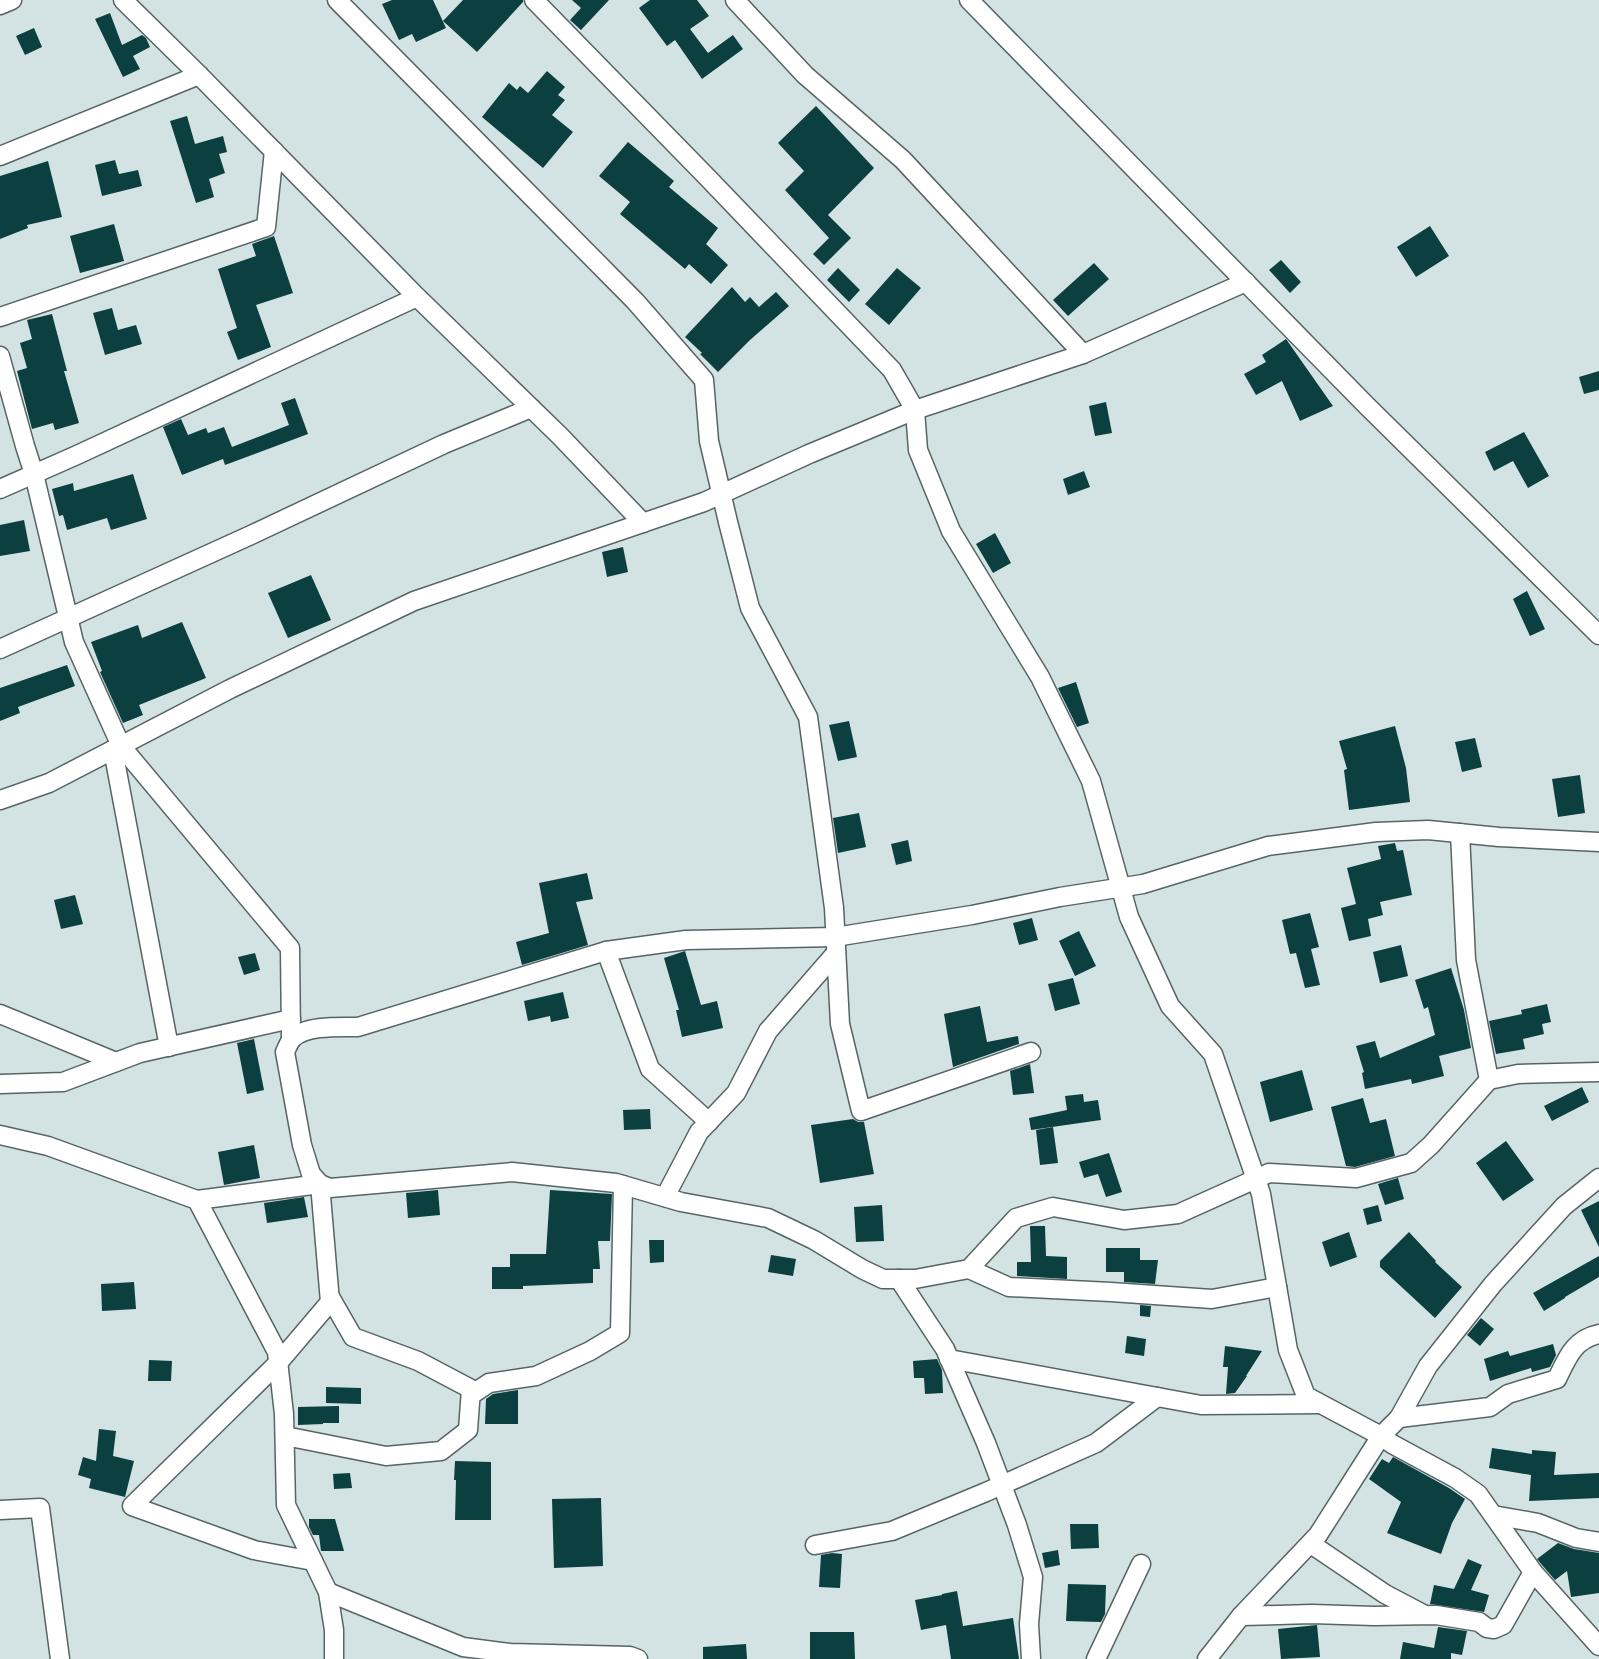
<svg xmlns="http://www.w3.org/2000/svg" width="1599" height="1659" font-family="Jost,sans-serif">
<style>
.building{fill:#0c3f40}
.lines{fill:none;stroke-linecap:round;stroke-linejoin:round}
.minor-casing{stroke:#566464;stroke-width:21}
.minor{stroke:#fff;stroke-width:18}
</style>
<rect width="100%" height="100%" fill="#d3e3e3"/>
<!-- building -->
<g class="building">
<path d="M392,0H433L446,28L416,42L412,34L399,40L382,4Z"/>
<path d="M463,0H523V2L477,52L443,21Z"/>
<path d="M572,0H609L581,30L570,20L581,8Z"/>
<path d="M650,0H697L709,16L690,29L708,53L733,35L743,49L702,79L675,40L667,46L639,8Z"/>
<path d="M110,13L122,45L142,35L146,38L150,47L133,56L140,69L123,77L95,19Z"/>
<path d="M34,28L42,47L25,55L16,36Z"/>
<path d="M547,71L565,87L558,95L565,100L552,115L573,132L543,168L482,117L509,83L517,90L520,86L528,93Z"/>
<path d="M816,106L874,168L828,215L851,238L824,265L813,254L829,238L785,190L804,171L778,143Z"/>
<path d="M187,116L195,144L223,136L227,152L219,154L225,173L209,179L214,197L196,203L170,121Z"/>
<path d="M628,142L674,181L669,187L718,228L706,244L728,265L711,284L689,264L685,269L620,214L630,202L599,176Z"/>
<path d="M115,160L119,174L138,170L142,186L102,196L95,165Z"/>
<path d="M48,161L62,217L27,225L28,228L0,239V176Z"/>
<path d="M114,224L124,261L80,273L70,236Z"/>
<path d="M1430,226L1449,256L1416,277L1397,247Z"/>
<path d="M274,236L293,293L256,305L271,347L238,360L227,332L237,328L218,269L256,256L252,244Z"/>
<path d="M1281,260L1301,282L1290,293L1269,270Z"/>
<path d="M1094,263L1109,279L1068,316L1053,300Z"/>
<path d="M838,268L860,290L849,302L827,280Z"/>
<path d="M897,268L921,288L889,325L865,304Z"/>
<path d="M732,287L745,302L750,297L759,307L776,292L789,306L750,340L718,372L700,354L702,353L685,337Z"/>
<path d="M112,308L118,330L136,325L142,344L105,355L93,313Z"/>
<path d="M52,314L67,371H64L79,423L55,430L53,423L32,429L17,371L27,368L20,343L32,339L27,320Z"/>
<path d="M1286,339L1333,406L1300,421L1282,381L1256,395L1244,374L1266,362L1262,355Z"/>
<path d="M1599,371V390L1584,394L1579,377Z"/>
<path d="M295,398L308,434L225,465L223,459L182,475L163,427L181,419L188,435L206,428L208,433L224,427L232,447L289,425L281,403Z"/>
<path d="M1106,402L1112,433L1095,436L1089,406Z"/>
<path d="M1524,432L1549,476L1528,488L1513,461L1494,471L1485,452Z"/>
<path d="M1084,471L1090,487L1068,495L1063,479Z"/>
<path d="M133,474L147,519L111,530L107,518L67,530L63,515L59,516L52,489L73,483L74,491Z"/>
<path d="M24,520L30,551L0,556V525Z"/>
<path d="M995,533L1011,563L993,573L976,544Z"/>
<path d="M623,547L628,572L607,577L602,552Z"/>
<path d="M311,575L331,620L288,638L268,593Z"/>
<path d="M1527,591L1545,629L1530,636L1513,599Z"/>
<path d="M182,622L206,678L139,705L143,715L123,723L100,672L102,671L91,642L138,625L142,638Z"/>
<path d="M67,665L75,686L18,707L20,713L0,721V688Z"/>
<path d="M1076,682L1089,723L1077,727L1058,688Z"/>
<path d="M849,721L857,757L838,761L829,725Z"/>
<path d="M1395,726L1406,768L1410,802L1349,810L1344,770L1347,769L1339,741Z"/>
<path d="M1475,738L1482,767L1462,772L1455,742Z"/>
<path d="M1580,775L1585,813L1558,817L1552,779Z"/>
<path d="M859,813L866,847L838,853L833,818Z"/>
<path d="M908,840L912,861L896,865L891,844Z"/>
<path d="M1395,843L1397,851L1403,850L1412,895L1380,902L1383,915L1368,919L1371,936L1349,941L1341,908L1356,904L1347,868L1381,859L1378,846Z"/>
<path d="M587,873L593,899L576,902L588,945L522,965L516,942L549,933L539,883Z"/>
<path d="M75,895L83,924L61,929L54,900Z"/>
<path d="M1310,913L1319,947L1311,949L1320,985L1305,988L1296,953L1290,954L1282,920Z"/>
<path d="M1032,918L1038,940L1019,945L1013,923Z"/>
<path d="M1079,931L1096,966L1075,976L1059,941Z"/>
<path d="M1401,945L1408,976L1380,983L1373,952Z"/>
<path d="M685,951L701,1005L717,1001L723,1028L682,1037L676,1010H679L664,958Z"/>
<path d="M255,953L260,970L244,975L238,957Z"/>
<path d="M1451,968L1464,1010L1471,1048L1439,1056L1444,1076L1412,1084L1411,1079L1365,1089L1362,1073L1364,1072L1356,1046L1375,1041L1380,1058L1435,1035L1428,1007L1424,1009L1415,980Z"/>
<path d="M1073,978L1080,1004L1055,1011L1048,984Z"/>
<path d="M563,992L569,1018L551,1022L550,1016L528,1021L524,1001Z"/>
<path d="M1547,1004L1551,1022L1542,1024L1544,1034L1523,1039L1525,1049L1496,1054L1489,1021L1522,1014L1521,1010Z"/>
<path d="M980,1006L987,1042L1018,1036L1019,1044L953,1067L944,1014Z"/>
<path d="M254,1039L264,1090L247,1094L237,1043Z"/>
<path d="M1030,1064L1034,1093L1013,1095L1010,1071Z"/>
<path d="M1302,1070L1313,1110L1270,1122L1260,1082Z"/>
<path d="M1582,1087L1589,1102L1552,1121L1544,1106Z"/>
<path d="M1083,1094L1084,1102L1098,1100L1101,1120L1031,1130L1029,1118L1067,1110L1065,1096Z"/>
<path d="M1363,1098L1370,1123L1386,1119L1395,1156L1355,1167L1346,1166L1331,1107Z"/>
<path d="M650,1109L651,1129L624,1130L623,1110Z"/>
<path d="M853,1119L858,1122H864L874,1174L820,1183L811,1125Z"/>
<path d="M1053,1127L1058,1163L1040,1165L1036,1130Z"/>
<path d="M1506,1141L1534,1180L1503,1201L1476,1163Z"/>
<path d="M254,1145L260,1178L224,1185L218,1152Z"/>
<path d="M1109,1153L1122,1192L1106,1197L1098,1174L1084,1178L1079,1162Z"/>
<path d="M1398,1178L1404,1199L1385,1205L1378,1184Z"/>
<path d="M438,1190L440,1215L408,1218L406,1193Z"/>
<path d="M550,1190L612,1194L610,1241H598L600,1269H593V1283L523,1286V1289H492V1267H510V1254H546Z"/>
<path d="M304,1197L308,1217L267,1223L264,1203Z"/>
<path d="M1599,1201V1247L1581,1210Z"/>
<path d="M882,1205L884,1241L856,1242L854,1207Z"/>
<path d="M1378,1205L1382,1221L1367,1225L1363,1209Z"/>
<path d="M1030,1226H1045L1046,1256L1067,1257V1279L1017,1276V1262H1031Z"/>
<path d="M1349,1232L1357,1257L1330,1267L1322,1242Z"/>
<path d="M1409,1232L1436,1261L1435,1262L1462,1287L1435,1318L1380,1267V1261Z"/>
<path d="M649,1240H664V1262L650,1263Z"/>
<path d="M1106,1248H1140V1260H1158L1155,1284L1124,1282V1272H1106Z"/>
<path d="M771,1255L796,1259L793,1276L768,1272Z"/>
<path d="M1599,1256V1277L1565,1297V1298L1544,1311L1533,1293Z"/>
<path d="M134,1282L136,1309L102,1311L101,1284Z"/>
<path d="M1140,1305L1151,1306L1150,1317L1140,1316Z"/>
<path d="M1481,1318L1494,1329L1480,1346L1467,1335Z"/>
<path d="M1127,1336L1146,1339L1144,1356L1125,1353Z"/>
<path d="M1553,1344L1556,1355L1550,1367L1532,1372L1531,1368L1490,1381L1484,1359L1508,1351L1510,1356Z"/>
<path d="M1225,1346L1262,1351L1246,1376H1247L1235,1393L1226,1394L1228,1367H1223Z"/>
<path d="M937,1359L942,1370L943,1393L925,1394L924,1378H914L913,1361Z"/>
<path d="M149,1360L172,1361L171,1381H148Z"/>
<path d="M326,1387L361,1388V1404L326,1403Z"/>
<path d="M518,1390V1424H485L486,1399L493,1394Z"/>
<path d="M339,1406V1423H323V1424L298,1425V1407Z"/>
<path d="M99,1429L116,1431L113,1456L134,1461L125,1497L89,1488L91,1479L78,1475L83,1457L96,1461Z"/>
<path d="M1492,1448L1532,1454V1450L1556,1452L1554,1475L1599,1473V1498L1529,1501L1531,1475L1489,1468Z"/>
<path d="M1393,1457L1449,1488L1465,1499L1452,1523L1441,1554L1387,1533L1401,1502L1369,1479L1382,1459L1389,1463Z"/>
<path d="M455,1461L491,1462V1520H455L456,1480H454Z"/>
<path d="M350,1473L352,1488L334,1489L333,1474Z"/>
<path d="M601,1498L603,1566L554,1568L552,1499Z"/>
<path d="M309,1519H335L344,1551H321L319,1535H313L309,1527Z"/>
<path d="M1070,1524H1098L1099,1548L1071,1549Z"/>
<path d="M1558,1543L1574,1549L1599,1553V1593L1571,1597L1567,1571L1555,1580L1542,1565L1537,1559Z"/>
<path d="M1058,1550L1060,1565L1045,1568L1042,1553Z"/>
<path d="M832,1553L842,1554L840,1588L819,1587L821,1555Z"/>
<path d="M1468,1559L1482,1565L1471,1590L1489,1595L1484,1612L1430,1604L1434,1585L1454,1589Z"/>
<path d="M1068,1584L1106,1585L1105,1614L1101,1622L1066,1621Z"/>
<path d="M957,1591L963,1626L1013,1618L1019,1659H951L946,1625L921,1630L915,1600L942,1595V1594Z"/>
<path d="M1317,1625L1320,1657L1281,1659L1278,1629Z"/>
<path d="M1438,1627L1467,1631L1462,1655L1451,1653V1659H1400L1403,1642L1434,1648Z"/>
<path d="M810,1632H854L855,1659H810Z"/>
<path d="M746,1644L747,1659H703V1647Z"/>
</g>
<g class="lines">
<defs>
<g id="minor">
<path d="M123,0L199,75L417,297L560,436L643,523"/>
<path d="M337,0L635,301L704,380L709,441L728,522L750,608L808,717L834,908L840,1024L861,1111L1031,1052"/>
<path d="M534,0L707,177L892,370L915,410L918,450L951,531L1040,677L1091,781L1129,917L1170,1006L1213,1054L1261,1194L1288,1350L1306,1396L1381,1436L1392,1444L1455,1478L1478,1494L1533,1572L1599,1646"/>
<path d="M735,0L805,75L903,160L1083,354"/>
<path d="M969,0L1366,405L1599,635"/>
<path d="M0,5L12,0"/>
<path d="M0,156L199,75"/>
<path d="M0,317L266,227L274,151"/>
<path d="M0,356L25,446L34,474L74,642L121,746L290,948L291,1040"/>
<path d="M0,489L77,455L417,297"/>
<path d="M0,649L251,535L444,444L531,408"/>
<path d="M113,750L169,1047"/>
<path d="M0,800L49,783L230,689L414,601L704,502L809,454L915,410L1083,354L1246,282"/>
<path d="M1460,833L1466,960L1489,1080"/>
<path d="M1599,842L1499,837L1428,830L1376,832L1268,846L1143,884L1060,897L972,915L835,937L686,940L606,951L358,1027C340,1027 305,1025 292,1039C289,1042 287,1048 285,1052L302,1145L311,1174L320,1184L330,1188L512,1172L616,1183L681,1202L768,1218L814,1240L862,1269L883,1279H915L969,1269L1016,1218L1053,1207L1124,1220L1178,1214L1269,1173L1356,1178L1411,1163L1431,1145L1489,1080L1518,1074L1599,1072"/>
<path d="M606,951L650,1069L709,1122"/>
<path d="M0,1014L116,1062"/>
<path d="M0,1084L63,1082L140,1053L291,1019"/>
<path d="M0,1135L48,1146L197,1200L277,1352L284,1414L286,1505L328,1592L334,1630V1659"/>
<path d="M665,1197L699,1132L736,1093L768,1031L836,953"/>
<path d="M197,1200L320,1184L330,1302L279,1362L132,1506L254,1550L313,1561"/>
<path d="M969,1269L1009,1287L1111,1292L1212,1299L1277,1287"/>
<path d="M899,1279L945,1349L986,1443L1017,1525L1033,1577L1029,1624L1031,1659"/>
<path d="M949,1359L1201,1405L1319,1404"/>
<path d="M471,1395L489,1383L536,1376L590,1351L620,1333L623,1185"/>
<path d="M1399,1418L1490,1407L1508,1394L1557,1379C1567,1358 1574,1339 1599,1334"/>
<path d="M285,1436L386,1456L441,1451L468,1430L471,1389L418,1361L353,1337L330,1297"/>
<path d="M0,1510L40,1508L60,1659"/>
<path d="M1493,1515L1538,1523L1576,1538L1599,1542"/>
<path d="M1311,1544L1385,1594L1423,1614"/>
<path d="M815,1545L892,1531L986,1492L1096,1443L1157,1397"/>
<path d="M328,1592L463,1647L510,1653L630,1656L638,1659"/>
<path d="M1241,1616L1312,1614L1374,1616L1436,1615L1479,1622L1487,1628L1494,1629L1503,1625L1533,1572"/>
<path d="M1096,1659L1141,1564"/>
<path d="M1207,1659L1241,1616L1318,1535L1381,1436L1399,1418L1428,1366L1493,1284L1564,1206L1599,1178"/>
</g>
</defs>
<!-- minor casing -->
<use href="#minor" class="minor-casing"/>
<!-- minor -->
<use href="#minor" class="minor"/>
</g>
</svg>
